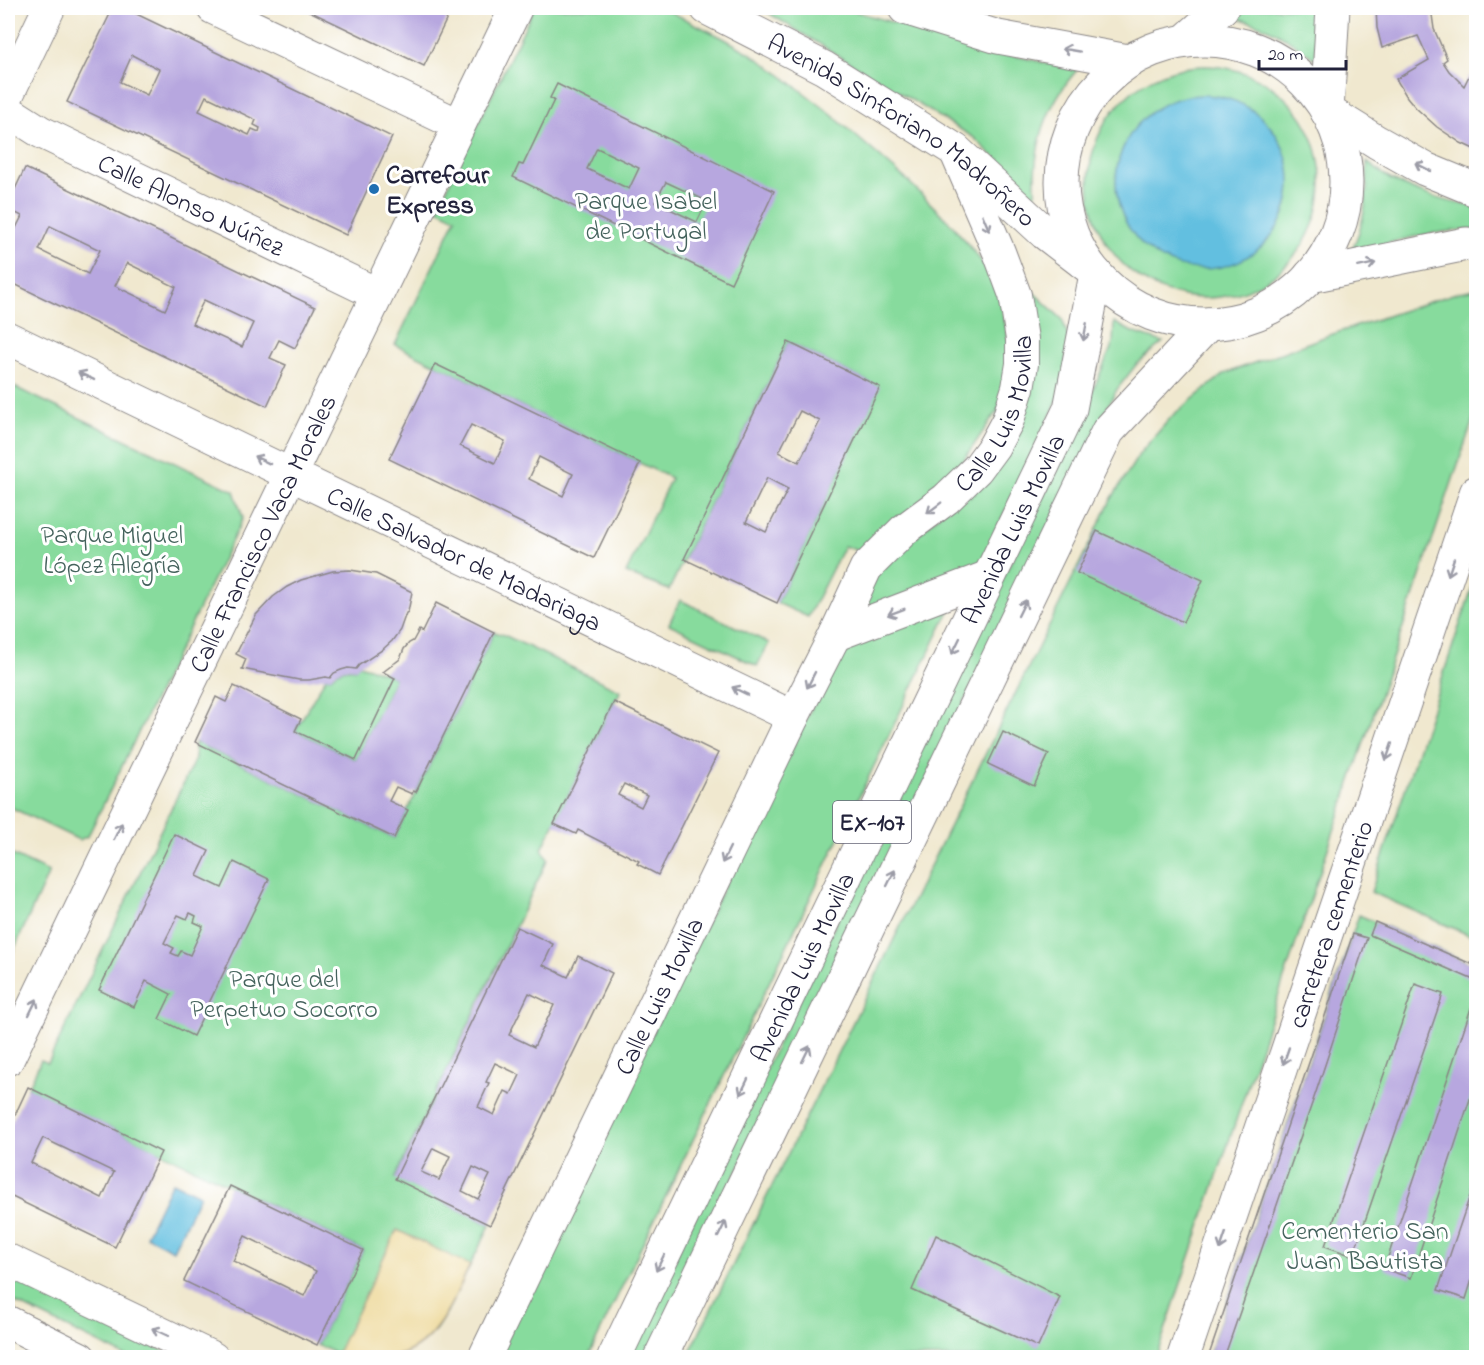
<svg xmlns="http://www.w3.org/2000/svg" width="1484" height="1365" font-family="'Indie Flower',sans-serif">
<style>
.green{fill:#87db9d;stroke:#547e6c;stroke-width:1.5}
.sand{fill:#eeda9e;stroke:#887e6c;stroke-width:1.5}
.water{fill:#62bfe0;stroke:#42708e;stroke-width:1.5}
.building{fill:#b7a7df;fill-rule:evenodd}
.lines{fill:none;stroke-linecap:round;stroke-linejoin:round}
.street-casing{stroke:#898585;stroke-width:34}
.secondary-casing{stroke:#898585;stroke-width:35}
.primary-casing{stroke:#898585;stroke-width:35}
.street{stroke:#fff;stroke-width:32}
.secondary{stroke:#fff;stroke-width:33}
.primary{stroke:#fff;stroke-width:33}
.oneway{stroke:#9c9ca7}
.poi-dot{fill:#1f6fb2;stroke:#fff;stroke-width:2}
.labels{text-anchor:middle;stroke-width:6;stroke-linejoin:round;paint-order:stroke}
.shield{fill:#fff;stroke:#646476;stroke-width:1.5}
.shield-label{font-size:24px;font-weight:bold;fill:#22223b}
.street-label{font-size:26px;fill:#22223b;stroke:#fff}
.poi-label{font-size:26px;font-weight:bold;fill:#22223b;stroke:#fff;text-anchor:start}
.park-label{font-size:26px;fill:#45635d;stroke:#fff}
</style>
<rect width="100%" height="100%" fill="#fff"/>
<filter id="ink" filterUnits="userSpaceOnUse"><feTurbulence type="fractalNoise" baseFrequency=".0167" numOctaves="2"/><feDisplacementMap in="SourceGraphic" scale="12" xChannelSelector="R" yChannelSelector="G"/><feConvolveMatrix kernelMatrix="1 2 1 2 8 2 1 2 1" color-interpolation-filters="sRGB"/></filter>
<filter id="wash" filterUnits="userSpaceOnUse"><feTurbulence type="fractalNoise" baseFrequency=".008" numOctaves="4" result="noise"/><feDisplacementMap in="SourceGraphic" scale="24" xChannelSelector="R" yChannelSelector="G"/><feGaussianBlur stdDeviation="1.35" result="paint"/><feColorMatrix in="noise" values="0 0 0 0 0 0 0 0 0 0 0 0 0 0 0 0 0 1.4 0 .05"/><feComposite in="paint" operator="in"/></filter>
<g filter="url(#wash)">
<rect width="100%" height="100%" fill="#f0e8cf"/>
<!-- green -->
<g class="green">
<path d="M534,8H663L723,38L748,52L772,68L825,109L909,182L953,226L987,268L998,285L1010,349L998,410L956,471L861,552L844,546L808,617L777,603L879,387L788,342L669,590L626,573L671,478L395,345L456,218L437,209Z"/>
<path d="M760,8H844L922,31L1002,53L1077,70C1043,109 1031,153 1036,205L1007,169L973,137Z"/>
<path d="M1242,8H1317L1315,21L1316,60C1290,39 1263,22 1230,17Z"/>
<circle cx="1205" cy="182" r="116"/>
<path d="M1367,162C1375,168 1382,174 1390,179C1415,192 1449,203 1476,207V230C1434,229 1391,242 1350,254C1365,224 1368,195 1367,162Z"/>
<path d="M1476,289V411L1156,1357L687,1358L1112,498L1140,453L1173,415L1224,374L1324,337L1459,292Z"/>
<path d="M1028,292H1033L1062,319L1069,339L1061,393L978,569L868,608L861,605L875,575L984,473Z"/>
<path d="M1114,322L1132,332L1163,342L1136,365L1118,388L1104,413L647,1357L626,1358L1087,404L1113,343Z"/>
<path d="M8,384L234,491L243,518L88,836L79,840L8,806Z"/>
<path d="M1476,576V938L1371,892Z"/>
<path d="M680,600L769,643L757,666L669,624Z"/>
<path d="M948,603L949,611L588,1357L493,1358L842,646Z"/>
<path d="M494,632L504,635L621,691L614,702L542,849L548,859L395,1178L490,1225L447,1312L436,1329L423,1342L407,1351L391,1357L348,1358L317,1345L363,1250L28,1088L41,1060L48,1063L195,759V742L394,838Z"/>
<path d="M359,665L383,672L395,678L356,760L295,731L326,677L330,678C337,670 345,668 355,669Z"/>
<path d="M8,853L49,872L8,963Z"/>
<path d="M1359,915L1476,966V1357L1208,1358Z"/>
<path d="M8,1276L176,1357H127L8,1299Z"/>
</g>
<!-- sand -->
<path class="sand" d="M397,1230L470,1265C453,1300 436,1349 392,1357C386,1358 379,1358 373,1358C360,1358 349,1358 337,1353Z"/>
<!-- water -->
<g class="water">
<circle cx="1203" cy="182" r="87"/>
<path d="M172,1182L200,1195L173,1250L146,1236Z"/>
</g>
<g id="blocks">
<!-- building -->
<g class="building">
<path d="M113,8H124L392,137L346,235L67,102ZM132,55L159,69L147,95L120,82ZM206,96L256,120L254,125L260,128L259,132L252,129L249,135L199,111Z"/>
<path d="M303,8H392L398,10L399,8H452L424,66Z"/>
<path d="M1376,8H1431L1434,29L1447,59L1443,62L1449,71L1464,86L1469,76L1476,79V150L1461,143L1437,127L1416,108L1407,97L1396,79L1429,60L1418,36L1382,48L1377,28Z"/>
<path d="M557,84L774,191L731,283L513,177L519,164L523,165L554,100L550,98ZM597,148L639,168L629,189L587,169ZM666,182L707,201L697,222L655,202Z"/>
<path d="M25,168L315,307L295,348L279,340L270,358L286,365L267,406L8,281V231L13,234L22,216L8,209V204ZM50,226L100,250L88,274L39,250ZM127,263L176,287L165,310L115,286ZM204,300L253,323L242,347L192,324Z"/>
<path d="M788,342L880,387L777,603L684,559ZM800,411L820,421L799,462L779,452ZM767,478L788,489L766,532L746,522Z"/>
<path d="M435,364L640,463L594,558L389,459ZM471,425L505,441L495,463L460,446ZM539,457L573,474L563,496L529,479Z"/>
<path d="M1097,531L1203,580L1183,622L1077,573Z"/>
<path d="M350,570L376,574L412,592L408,612L406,613L400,630L392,641L382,650L359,665L356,669L348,668L341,670L334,673L330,678L326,677L309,680H299L242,669L246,659L236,654L256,615L273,597L287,587L301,580L333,571Z"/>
<path d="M436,603L494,632L416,792L413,791L412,794L396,787L389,801L408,810L394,838L195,742L216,697L226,702L234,686L301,719L295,731L356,760L395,678L383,672L400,659L404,649L409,643L413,641L419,630L422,632Z"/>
<path d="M614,702L718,753L658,875L637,864L639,861L578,830L576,834L554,824ZM624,784L647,795L641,807L618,795Z"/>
<path d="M1003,732L1049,754L1034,786L988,764Z"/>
<path d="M174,834L209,851L197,876L222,888L234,862L269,879L193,1036L159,1019L171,994L146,981L134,1007L99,990ZM190,913L196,916L194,922L203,926L190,955L181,951L178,956L171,953L174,948L164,943L178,915L187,919Z"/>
<path d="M1375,922L1476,966V981L1370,935Z"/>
<path d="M517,927L553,944L543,965L568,977L578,956L612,973L490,1225L395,1179ZM529,993L554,1005L534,1047L509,1035ZM495,1063L520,1075L511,1094L505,1091L494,1115L478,1107L489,1083L486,1082ZM433,1148L450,1156L439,1180L421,1172ZM473,1167L490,1175L478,1199L462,1191Z"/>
<path d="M1353,934L1367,938L1316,1092L1224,1358H1208Z"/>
<path d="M1415,984L1443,994L1353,1256L1325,1246Z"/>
<path d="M1471,1008L1476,1010V1081L1411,1278L1384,1269Z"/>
<path d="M28,1087L161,1152L115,1247L8,1195V1130ZM43,1138L114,1172L102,1198L31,1163Z"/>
<path d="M1476,1178V1267L1466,1299L1438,1290Z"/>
<path d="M230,1186L363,1250L317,1345L184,1281ZM245,1236L316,1271L304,1296L233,1261Z"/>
<path d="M936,1235L1060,1297L1038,1347L912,1290Z"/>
</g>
</g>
</g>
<g filter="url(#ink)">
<use href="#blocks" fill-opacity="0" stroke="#898585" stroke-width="1.5"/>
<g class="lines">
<defs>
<g id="street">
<path d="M213,8L459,125"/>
<path d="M8,94L49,8"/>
<path id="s1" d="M8,111L41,132L377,294"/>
<path id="s2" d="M8,338L793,717"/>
<path d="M835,635L990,576"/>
<path id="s3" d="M8,1059L516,8"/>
<path d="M8,1260L213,1358"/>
<path d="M8,1322L80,1358"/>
<path id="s4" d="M484,1358L793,717L835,635L866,568L904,530L946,499L977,469L994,446L1008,420L1018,388L1022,364V339L1015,295L999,252L955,150"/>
<path id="s5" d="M1183,1358L1476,492"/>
</g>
<g id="secondary">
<path id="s6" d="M707,8L824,68L955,150L1045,233L1088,266"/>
<path d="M905,8L998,37L1128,61"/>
<path d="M1327,111L1377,142L1425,169L1476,190"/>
<path d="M1310,276L1466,244L1476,245"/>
</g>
<g id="primary">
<circle cx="1204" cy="182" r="142"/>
<path d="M1185,41L1222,8"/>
<path d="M1327,111L1333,8"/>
<path id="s7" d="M614,1358L1070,409L1096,274"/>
<path d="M660,1358L1108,431L1208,324"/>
</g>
</defs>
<!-- street casing -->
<use href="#street" class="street-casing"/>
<!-- secondary casing -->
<use href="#secondary" class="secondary-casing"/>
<!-- primary casing -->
<use href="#primary" class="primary-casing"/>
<!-- street -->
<use href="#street" class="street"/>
<!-- secondary -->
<use href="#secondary" class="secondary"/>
<!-- primary -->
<use href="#primary" class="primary"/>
</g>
<!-- one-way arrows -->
<defs><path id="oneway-shaft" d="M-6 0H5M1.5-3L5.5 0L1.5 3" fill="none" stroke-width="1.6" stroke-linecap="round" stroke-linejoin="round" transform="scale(1.5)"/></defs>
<g class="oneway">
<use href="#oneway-shaft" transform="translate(1071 50) rotate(-170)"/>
<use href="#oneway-shaft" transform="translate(1423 167) rotate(-153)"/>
<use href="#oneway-shaft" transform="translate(986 223) rotate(67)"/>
<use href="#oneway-shaft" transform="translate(1367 265) rotate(-12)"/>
<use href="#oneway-shaft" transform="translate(1085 332) rotate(101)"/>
<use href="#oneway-shaft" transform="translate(86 376) rotate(-154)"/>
<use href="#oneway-shaft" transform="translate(262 460) rotate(-154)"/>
<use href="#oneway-shaft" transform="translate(934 508) rotate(143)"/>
<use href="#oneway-shaft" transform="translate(1451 567) rotate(109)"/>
<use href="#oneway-shaft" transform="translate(1022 608) rotate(-64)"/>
<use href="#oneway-shaft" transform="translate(896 612) rotate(159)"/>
<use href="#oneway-shaft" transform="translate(956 646) rotate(116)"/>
<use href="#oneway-shaft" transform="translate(811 680) rotate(117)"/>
<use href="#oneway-shaft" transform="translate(740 691) rotate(-154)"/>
<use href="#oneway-shaft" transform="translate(1389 752) rotate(109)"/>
<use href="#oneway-shaft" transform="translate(118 831) rotate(-64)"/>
<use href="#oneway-shaft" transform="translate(726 855) rotate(116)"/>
<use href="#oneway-shaft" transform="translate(891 878) rotate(-64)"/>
<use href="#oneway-shaft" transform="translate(33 1007) rotate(-64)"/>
<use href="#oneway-shaft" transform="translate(806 1054) rotate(-64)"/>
<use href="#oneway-shaft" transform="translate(1286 1056) rotate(109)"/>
<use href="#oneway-shaft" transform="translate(744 1087) rotate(116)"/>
<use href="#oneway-shaft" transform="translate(722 1229) rotate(-64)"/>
<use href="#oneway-shaft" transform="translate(1223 1241) rotate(109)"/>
<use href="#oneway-shaft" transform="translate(660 1263) rotate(116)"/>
<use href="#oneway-shaft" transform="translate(160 1332) rotate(-155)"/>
</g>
</g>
<!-- markers -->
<circle class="poi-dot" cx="374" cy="189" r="6"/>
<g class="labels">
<!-- shield labels -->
<rect class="shield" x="833" y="801" width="78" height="42" rx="4.5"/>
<g class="shield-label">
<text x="872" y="830">EX-107</text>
</g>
<!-- street labels -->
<g class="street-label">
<text dy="9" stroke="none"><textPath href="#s6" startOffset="231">Avenida Sinforiano Madroñero</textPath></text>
<text dy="9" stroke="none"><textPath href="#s1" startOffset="206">Calle Alonso Núñez</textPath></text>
<text dy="9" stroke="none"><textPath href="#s4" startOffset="1086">Calle Luis Movilla</textPath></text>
<text dy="9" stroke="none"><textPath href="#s7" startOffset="920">Avenida Luis Movilla</textPath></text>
<text dy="9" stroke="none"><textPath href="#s3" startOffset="584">Calle Francisco Vaca Morales</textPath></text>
<text dy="9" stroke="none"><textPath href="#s2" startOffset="507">Calle Salvador de Madariaga</textPath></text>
<text dy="9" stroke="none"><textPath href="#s5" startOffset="458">carretera cementerio</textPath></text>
<text dy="9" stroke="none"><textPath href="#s7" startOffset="434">Avenida Luis Movilla</textPath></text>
<text dy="9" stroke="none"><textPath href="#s4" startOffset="402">Calle Luis Movilla</textPath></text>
</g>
<!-- poi labels -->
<g class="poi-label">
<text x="386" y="183">Carrefour<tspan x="386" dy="30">Express</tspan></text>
</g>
<!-- park labels -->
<g class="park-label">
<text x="646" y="209">Parque Isabel<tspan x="646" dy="30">de Portugal</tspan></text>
<text x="112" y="543">Parque Miguel<tspan x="112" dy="30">López Alegría</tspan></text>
<text x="284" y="987">Parque del<tspan x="284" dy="30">Perpetuo Socorro</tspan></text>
<text x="1365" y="1239">Cementerio San<tspan x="1365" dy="30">Juan Bautista</tspan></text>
</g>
</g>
<!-- margin -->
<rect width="1484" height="1365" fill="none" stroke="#fff" stroke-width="30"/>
<!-- scale -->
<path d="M1259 60v9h87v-9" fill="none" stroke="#22223b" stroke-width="3"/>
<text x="1268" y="60" font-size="18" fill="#22223b" stroke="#ffffff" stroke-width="4.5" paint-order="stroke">20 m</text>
</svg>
